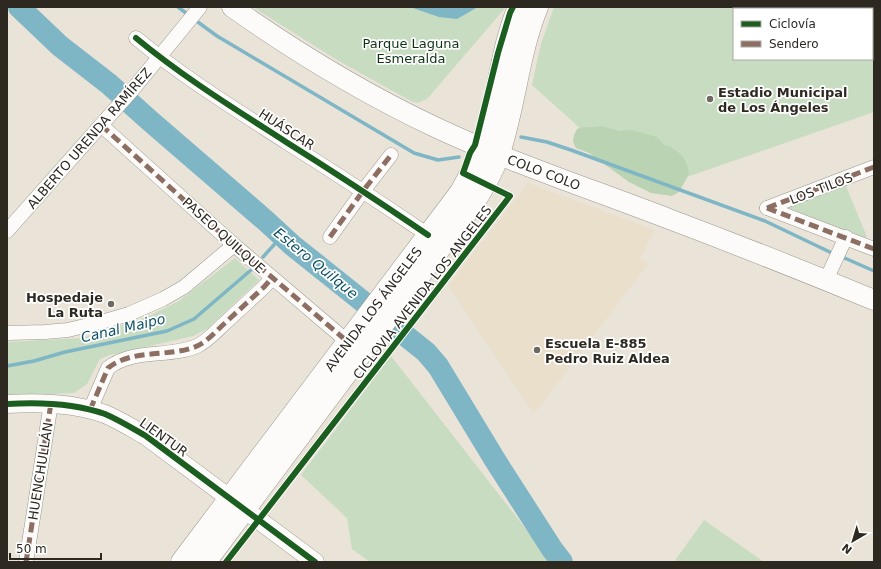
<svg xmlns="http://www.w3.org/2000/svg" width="881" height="569" font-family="'DejaVu Sans',sans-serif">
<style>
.built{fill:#eadfcb}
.green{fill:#c7dcc0;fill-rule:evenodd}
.forest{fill:#bad4b3}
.water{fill:#7fb6c6}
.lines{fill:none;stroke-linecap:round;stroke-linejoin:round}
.stream{stroke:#7fb6c6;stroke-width:3.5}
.river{stroke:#7fb6c6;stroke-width:22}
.minor-casing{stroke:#9d9990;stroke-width:15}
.tertiary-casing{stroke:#9d9990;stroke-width:19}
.secondary-casing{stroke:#9d9990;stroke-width:21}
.primary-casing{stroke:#9d9990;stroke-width:23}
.minor{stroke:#fcfbf9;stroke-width:14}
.tertiary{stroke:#fcfbf9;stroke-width:18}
.secondary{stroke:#fcfbf9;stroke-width:20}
.primary{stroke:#fcfbf9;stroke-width:22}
.quiet{stroke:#8d6e63;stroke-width:5;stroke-dasharray:10 5;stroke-linecap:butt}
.cycleway-casing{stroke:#fff;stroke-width:8}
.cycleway{stroke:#1b5e20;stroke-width:6}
.poi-dot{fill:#6f6a61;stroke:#fff;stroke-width:1.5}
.labels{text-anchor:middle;stroke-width:3.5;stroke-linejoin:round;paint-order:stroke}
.park-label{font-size:13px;fill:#0d3312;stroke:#fff}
.poi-label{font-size:13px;font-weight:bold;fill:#2d2921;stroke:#fff;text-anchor:start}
.street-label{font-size:13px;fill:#2d2921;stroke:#fff}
.water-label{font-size:14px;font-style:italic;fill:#0c5166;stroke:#fff}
</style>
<rect width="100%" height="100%" fill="#e9e3d8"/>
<!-- built -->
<path class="built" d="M528,183L654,230L640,259L648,264L534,414L448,286Z"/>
<!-- green -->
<g class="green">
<path d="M253,7H506L427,99L417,103L411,101L337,60Z"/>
<path d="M554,7H874V112L681,179L600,146L532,85L541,44ZM734,9H872V59H734Z"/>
<path d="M843,179L867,237L864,238L778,204Z"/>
<path d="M235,258L259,280L207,329L193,336L110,355L100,359L87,384L74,393L7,396V342L83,338L149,316L179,301Z"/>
<path d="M391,356L550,560L548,562H370L352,549L347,518L301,475Z"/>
<path d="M704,520L764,562H674Z"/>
</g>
<!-- forest -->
<path class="forest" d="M601,126L620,131L631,130L657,137L664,145L669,146L678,152L684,158L688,168L689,174L679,192L672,196L651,193L629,182L589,153L576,148L573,142L574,135L577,129C585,126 593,128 601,126Z"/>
<!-- water -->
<path class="water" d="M410,7H478L457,19L439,17Z"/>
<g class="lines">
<!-- stream -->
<g class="stream">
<path d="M178,7L190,16"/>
<path d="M195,20L217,36L414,153L438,160L459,157"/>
<path d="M521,137L547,142L571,150L765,221L834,254"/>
<path d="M840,256L874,271"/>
<path d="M263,257L282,236"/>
<path d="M7,366L34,361L65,352L167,331L194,319L251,270"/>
</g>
<!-- river -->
<path class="river" d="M19,7L60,46L109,84L149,120L266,221L292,245L426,352L438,366L495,460L552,549L562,562"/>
<defs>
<g id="minor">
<path d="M136,38C183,77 235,109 286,142C334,172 381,203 428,235"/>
<path d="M101,125L234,245L348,342"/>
<path d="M767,208L874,167"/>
<path d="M767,208L874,249"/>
<path d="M7,231L134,88L200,7"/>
<path d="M330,237L363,191L391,155"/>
<path d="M826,280L846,237"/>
<path d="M7,333L45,332L68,330L105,321L129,314L163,299L184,287L234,245"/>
<path d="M90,410L108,368C133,348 170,358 197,346C208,341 216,331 225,323C238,311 251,299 264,287L272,278"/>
<path d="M26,562L51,403"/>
</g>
<path id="tertiary" d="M7,404C39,402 74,403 105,414C119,420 132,428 146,436L315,562"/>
<path id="secondary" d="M232,7C297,53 365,94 437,128C512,163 591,189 669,219C738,245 806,272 874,300"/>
<g id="primary">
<path d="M182,562L461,192C469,177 477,163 483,148C498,102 500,52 519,7"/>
<path d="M205,562L469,209C481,192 492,173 499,153C515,105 518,53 537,7"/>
</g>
</defs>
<!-- minor casing -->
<use href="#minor" class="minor-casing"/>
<!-- tertiary casing -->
<use href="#tertiary" class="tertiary-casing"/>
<!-- secondary casing -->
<use href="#secondary" class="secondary-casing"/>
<!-- primary casing -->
<use href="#primary" class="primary-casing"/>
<!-- minor -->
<use href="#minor" class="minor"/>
<!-- tertiary -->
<use href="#tertiary" class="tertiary"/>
<!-- secondary -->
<use href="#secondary" class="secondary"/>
<!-- primary -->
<use href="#primary" class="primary"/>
<!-- quiet -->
<g class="quiet">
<path d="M101,125L234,245L348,342"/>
<path d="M767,208L874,167"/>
<path d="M767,208L874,249"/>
<path d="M330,237L363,191L391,155"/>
<path d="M90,410L108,368C133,348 170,358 197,346C208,341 216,331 225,323C238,311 251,299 264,287L272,278"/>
<path d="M26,562L51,403"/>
</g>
<defs>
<g id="cycleway">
<path d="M136,38C183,77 235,109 286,142C334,172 381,203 428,235"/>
<path d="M7,404C39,402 74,403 105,414C119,420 132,428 146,436L315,562"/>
<path d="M226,562L510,196L463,173L470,153L475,145L498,53L510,13L513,7"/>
</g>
</defs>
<!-- cycleway casing -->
<use href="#cycleway" class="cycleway-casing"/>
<!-- cycleway -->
<use href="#cycleway" class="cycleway"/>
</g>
<!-- markers -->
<g class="poi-dot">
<circle cx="710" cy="99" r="4"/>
<circle cx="111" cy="304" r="4"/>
<circle cx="537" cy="350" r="4"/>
</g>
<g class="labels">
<!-- park labels -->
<g class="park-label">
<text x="411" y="48">Parque Laguna<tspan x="411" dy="15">Esmeralda</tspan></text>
</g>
<!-- poi labels -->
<g class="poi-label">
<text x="718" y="97">Estadio Municipal<tspan x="718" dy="15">de Los Ángeles</tspan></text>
<text x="103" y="302" text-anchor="end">Hospedaje<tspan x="103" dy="15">La Ruta</tspan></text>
<text x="545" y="348">Escuela E-885<tspan x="545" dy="15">Pedro Ruiz Aldea</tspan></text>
</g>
<!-- street labels -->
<g class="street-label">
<text transform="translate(287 129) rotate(33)" y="5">HUÁSCAR</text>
<text transform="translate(89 138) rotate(-49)" y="5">ALBERTO URENDA RAMÍREZ</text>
<text transform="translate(544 172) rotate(21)" y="5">COLO COLO</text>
<text transform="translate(821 188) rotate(-21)" y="5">LOS TILOS</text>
<text transform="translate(224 235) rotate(42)" y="5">PASEO QUILQUE</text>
<text transform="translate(422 292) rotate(-52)" y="5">CICLOVIA AVENIDA LOS ANGELES</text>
<text transform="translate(373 309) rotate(-53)" y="5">AVENIDA LOS ÁNGELES</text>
<text transform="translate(164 437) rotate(36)" y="5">LIENTUR</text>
<text transform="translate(40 471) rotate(-81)" y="5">HUENCHULLÁN</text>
</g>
<!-- water labels -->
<g class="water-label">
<text transform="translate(316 263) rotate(39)" y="5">Estero Quilque</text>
<text transform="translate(123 328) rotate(-13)" y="5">Canal Maipo</text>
</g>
</g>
<!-- border -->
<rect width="881" height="569" fill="none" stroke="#2d2921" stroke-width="16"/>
<!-- legend -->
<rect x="733" y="8" width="140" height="52" fill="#ffffff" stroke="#aba9a6"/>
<rect x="741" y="21" width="20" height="6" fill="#1b5e20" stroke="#aba9a6"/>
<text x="769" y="28" font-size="12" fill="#2d2921">Ciclovía</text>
<rect x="741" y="41" width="20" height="6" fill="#8d6e63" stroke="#aba9a6"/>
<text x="769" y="48" font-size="12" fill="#2d2921">Sendero</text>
<!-- north arrow -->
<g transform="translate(853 541) rotate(218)" stroke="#ffffff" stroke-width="3" paint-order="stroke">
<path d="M0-3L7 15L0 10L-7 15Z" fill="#2d2921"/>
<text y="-6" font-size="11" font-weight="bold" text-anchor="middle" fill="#2d2921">N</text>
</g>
<!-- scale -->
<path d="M10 553v6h91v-6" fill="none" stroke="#2d2921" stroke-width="2"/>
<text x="16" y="553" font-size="12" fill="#2d2921" stroke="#ffffff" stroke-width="3" paint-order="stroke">50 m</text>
</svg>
